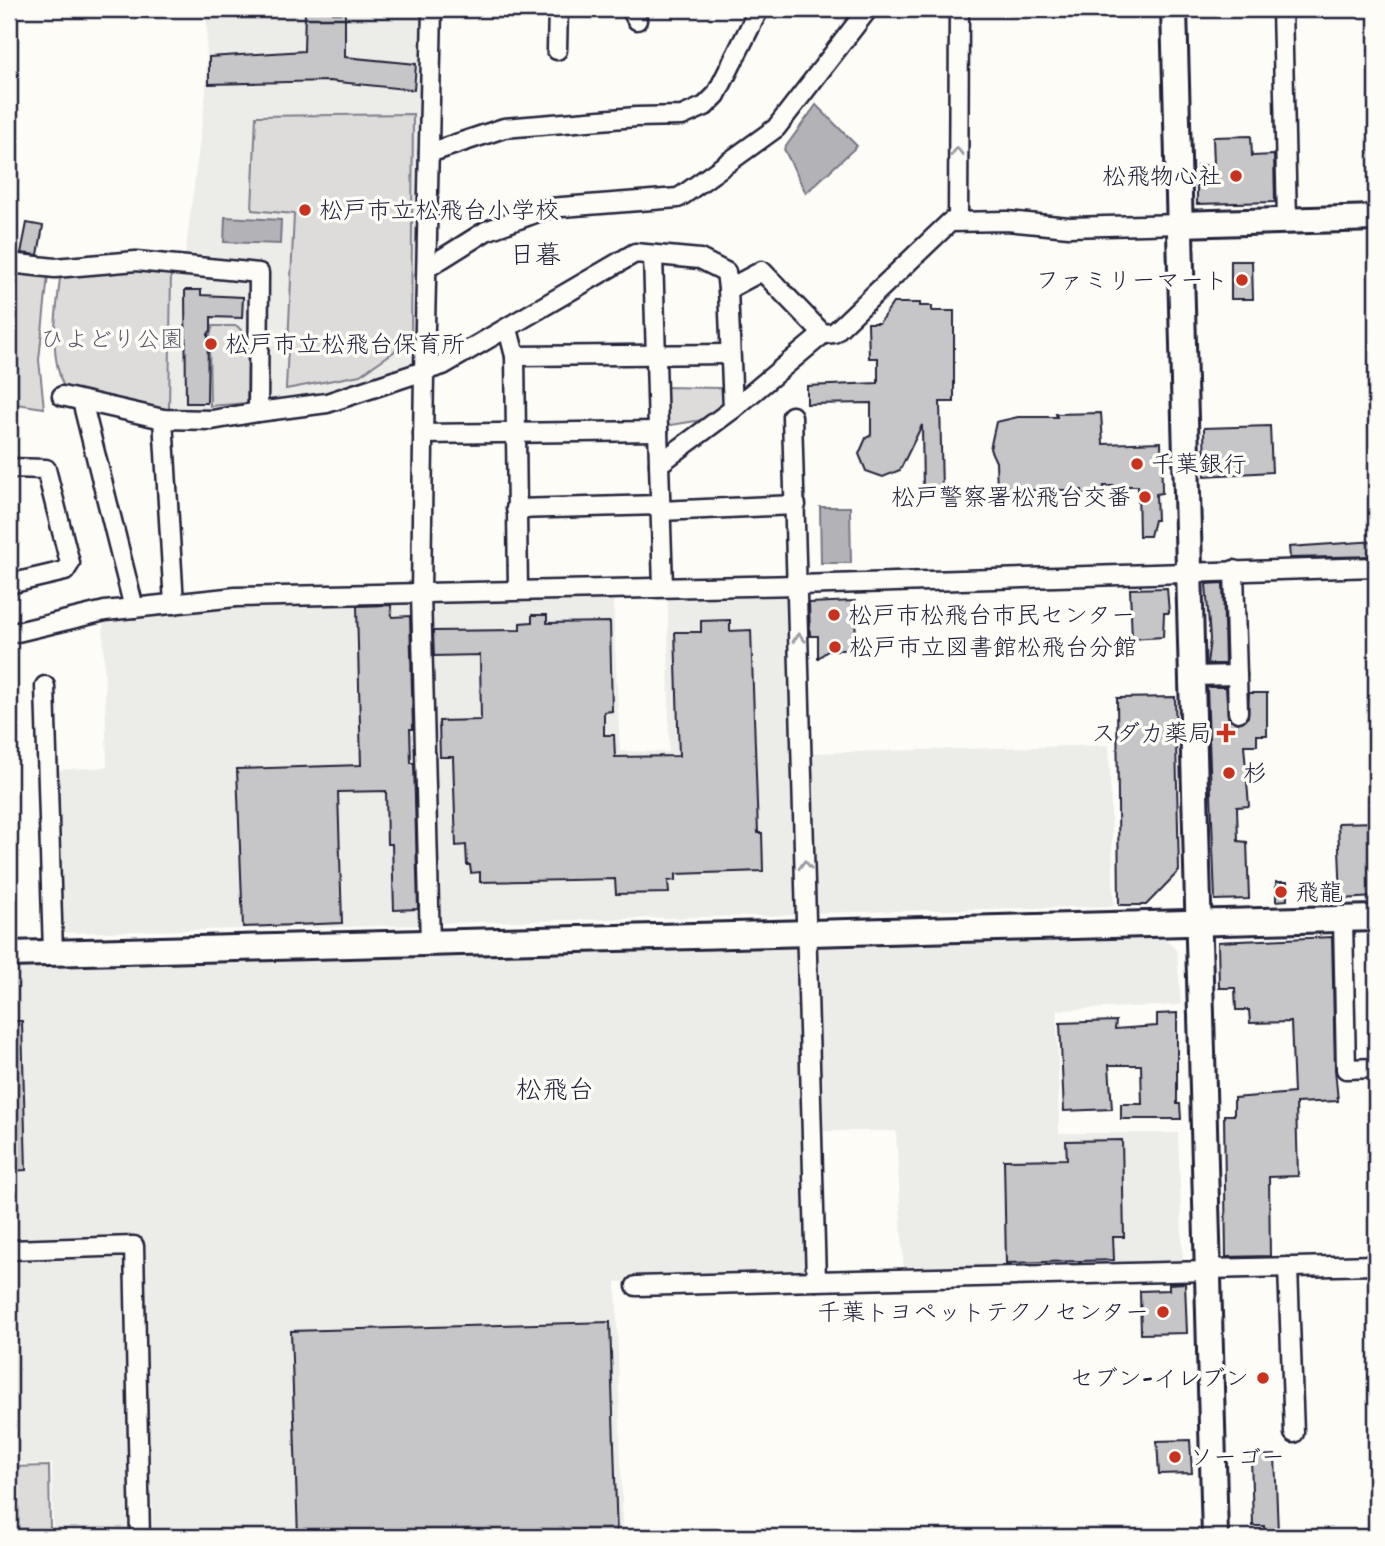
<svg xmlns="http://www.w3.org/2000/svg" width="1385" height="1546" font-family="Sriracha,'Klee One',sans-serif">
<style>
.built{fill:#ecece9}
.green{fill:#dddcdb;stroke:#807f8b;stroke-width:2}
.water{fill:#b2b2b7;stroke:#787885;stroke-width:2}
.building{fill:#c6c6c8;stroke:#22223b;stroke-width:2}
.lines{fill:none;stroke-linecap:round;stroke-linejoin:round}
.street-casing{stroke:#22223b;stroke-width:23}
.secondary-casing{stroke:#22223b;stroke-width:30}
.street{stroke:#fdfcf7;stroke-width:18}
.secondary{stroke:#fdfcf7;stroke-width:24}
.oneway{stroke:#9a9aa2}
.poi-dot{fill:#c8321e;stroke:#fdfcf7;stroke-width:2.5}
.labels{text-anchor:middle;stroke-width:7;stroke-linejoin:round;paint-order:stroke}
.poi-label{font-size:24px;fill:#22223b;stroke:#fdfcf7;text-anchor:start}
.park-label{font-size:24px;fill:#5a5a6b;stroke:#fdfcf7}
.neighbourhood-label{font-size:26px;fill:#22223b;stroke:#fdfcf7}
</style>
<rect width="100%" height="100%" fill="#fdfcf7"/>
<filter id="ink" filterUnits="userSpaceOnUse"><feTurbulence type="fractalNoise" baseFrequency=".0143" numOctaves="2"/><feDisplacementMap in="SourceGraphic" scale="14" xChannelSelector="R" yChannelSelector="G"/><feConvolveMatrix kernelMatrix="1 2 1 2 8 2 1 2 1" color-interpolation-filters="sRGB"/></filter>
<g filter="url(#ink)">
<!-- built -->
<g class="built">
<path d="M207,9H424L417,160L420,165L417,356L412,362L326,396L274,403L265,399L266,268L185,255L206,92Z"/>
<path d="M172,271L244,279L252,287L247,408L211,412L170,411Z"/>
<path d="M790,597L798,915L437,923L429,600H613L620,751L669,752L668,599Z"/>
<path d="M414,600L423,925L59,933L57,770L107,767L103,621L260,604Z"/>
<path d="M1109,745L1114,906L814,913L811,753Z"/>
<path d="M1165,939L1177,951L1181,1005L1057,1010L1059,1133H1178L1183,1264L904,1273L896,1131H820L815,941Z"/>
<path d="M799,946L811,1274L616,1282L623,1537H153L142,1240L9,1241V966Z"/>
<path d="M122,1256L130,1537H9V1533L53,1532L52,1464H9V1259Z"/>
</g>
<!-- green -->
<g class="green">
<path d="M413,114L411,340L360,375L286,389L294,214L252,210L256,116Z"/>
<path d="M126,268L171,271L169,411L127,406L65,390C48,352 56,319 60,278L63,275Z"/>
<path d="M9,269L48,275L39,360L44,408L9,403Z"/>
<path d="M213,326H237L248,337L247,403L210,406L209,338Z"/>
<path d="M664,387L720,388L727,392V404L715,418L664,426Z"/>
<path d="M49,1466L50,1529H9V1467Z"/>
</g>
<!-- water -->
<g class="water">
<path d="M816,105L857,146L806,193L784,149Z"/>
<path d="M225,217L281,220L280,244L224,242Z"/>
<path d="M820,507H850L851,563H821Z"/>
</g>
<!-- building -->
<g class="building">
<path d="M305,9H334L333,13H345V57L416,64L414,90L329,81L209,84V57L304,51Z"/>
<path d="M1251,136L1252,156L1274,155L1275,202L1197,204V166L1214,165L1213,137Z"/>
<path d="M27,223L43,226L38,255L21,253Z"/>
<path d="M1231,261H1252L1253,299H1231Z"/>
<path d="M185,290H201V295L243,297L242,318L211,317V330L208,334L207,403H186Z"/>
<path d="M893,303H920V306H932V311H954V402H940L942,491H923L922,425L900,470L883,477L866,471L859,454L866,438L871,435V403L807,404V386L878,383V358H869L868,323H879Z"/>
<path d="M1101,413L1103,444L1161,442L1162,493L1156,494L1157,520H1154L1150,536H1139L1138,486H1104V493L1082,494V490H1033L1019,495L1010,487L997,488L996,462L990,449L996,422L1018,417H1057L1056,414Z"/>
<path d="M1270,426L1272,472L1205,476L1204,428Z"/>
<path d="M1376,541V556L1290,558L1289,547Z"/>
<path d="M1223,583L1225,664H1207L1210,639L1206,584Z"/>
<path d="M1167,588L1169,613H1164L1163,637L1132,639L1130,589Z"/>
<path d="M855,601L856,650H829L818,658V636H810L809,603Z"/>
<path d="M391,605L392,617L410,616L413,729H410L411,763H414L418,909L394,910L392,844H387L386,791L338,792L342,923L243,927L237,769L361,765L357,606Z"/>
<path d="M532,615H547V623L610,622L612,711L604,712V735H614L615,757L679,756L675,632H701V621L730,620V631L751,630L758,833H762L763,871L676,874V880L668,881L669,893L616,894L615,879L480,882V872L471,873L470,865H467L466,845L456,846L453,757H440L439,721L481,720L480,655L434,656L433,631L520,630V623L532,622Z"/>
<path d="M1226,687L1228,717L1238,723L1248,717L1249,693H1267V735H1257V745H1244L1249,806L1237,807L1238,841L1247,842L1249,899L1215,900L1207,687Z"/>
<path d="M1175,697L1179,871L1146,905H1119L1117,698Z"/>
<path d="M1376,822V897L1341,899L1338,823Z"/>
<path d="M1276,882H1287V900L1276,901Z"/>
<path d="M1332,937L1335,1069L1338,1101L1296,1103L1298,1176L1269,1177L1270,1256L1226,1257L1224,1115H1234V1098L1294,1093L1291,1022L1250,1023L1249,1010H1236L1235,988H1219L1218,942Z"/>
<path d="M1177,1013V1104H1180L1181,1119H1121V1104H1142L1141,1065H1109L1112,1109L1064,1111L1060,1023L1116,1021L1115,1029L1157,1026V1014Z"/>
<path d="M9,1021H22L26,1170L9,1171Z"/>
<path d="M1122,1140L1124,1237H1113L1114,1260L1006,1263L1004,1160L1067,1159L1066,1141Z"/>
<path d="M1185,1283L1187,1333L1141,1334L1140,1291L1169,1290V1284Z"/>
<path d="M610,1322L617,1537H298L291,1331Z"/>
<path d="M1190,1440L1192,1473L1159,1474L1157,1441Z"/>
<path d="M1275,1455L1278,1533H1264V1526H1253L1251,1456Z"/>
</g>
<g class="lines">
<defs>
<g id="street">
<path d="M631,9L637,20"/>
<path d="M1282,9L1287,220"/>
<path d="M557,50L558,9"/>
<path d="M429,153L504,128L636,117L682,116L705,106L716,95L759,9"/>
<path d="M958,220L959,9"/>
<path d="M653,255L659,464"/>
<path d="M9,263L55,268L136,261L259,273L258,412L327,403L424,371L432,9"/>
<path d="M427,268L486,231L549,208L678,198L683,195L776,128L868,9"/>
<path d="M728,289L762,271L823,334"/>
<path d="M508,329L515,356L518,590"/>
<path d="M515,356L730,354"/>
<path d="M62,396L163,419L212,420L258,412"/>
<path d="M82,401L134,608"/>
<path d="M733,409L823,334L834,333L950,222L1007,221L1069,227L1180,224"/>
<path d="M792,416L816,1281L1208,1271"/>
<path d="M163,419L174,604"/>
<path d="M423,434L658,431"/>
<path d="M9,468L46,469L70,563L65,571L9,584"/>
<path d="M516,509L660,505"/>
<path d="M660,511L796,505"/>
<path d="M1234,570L1238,712"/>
<path d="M9,634L105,611L236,597L798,585L1376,567"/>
<path d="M1192,676L1237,675"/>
<path d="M45,686L53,953"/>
<path d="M1343,919L1346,1069L1376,1068"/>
<path d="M430,944L421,594L424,371L443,365L635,253L700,259L726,272L728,289L733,409L659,464L663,586"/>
<path d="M9,1250L134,1246L140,1537"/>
<path d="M1288,1267L1294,1433"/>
<path d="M1208,1269L1376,1265"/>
<path d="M636,1286L816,1281"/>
</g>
<g id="secondary">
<path d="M1174,9L1215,1537"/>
<path d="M1180,224L1376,218"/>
<path d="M9,954L1376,918"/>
</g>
</defs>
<!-- street casing -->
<use href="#street" class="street-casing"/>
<!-- secondary casing -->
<use href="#secondary" class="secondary-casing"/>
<!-- street -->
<use href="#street" class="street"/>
<!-- secondary -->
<use href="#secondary" class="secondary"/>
</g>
<!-- one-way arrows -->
<defs><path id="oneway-chevron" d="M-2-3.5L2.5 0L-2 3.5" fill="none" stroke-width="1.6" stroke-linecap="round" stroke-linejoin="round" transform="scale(1.75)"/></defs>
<g class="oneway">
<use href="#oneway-chevron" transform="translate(957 152) rotate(-91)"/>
<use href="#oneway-chevron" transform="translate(799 638) rotate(-92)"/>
<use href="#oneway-chevron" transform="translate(805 865) rotate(-92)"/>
</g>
</g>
<!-- markers -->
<g class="poi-dot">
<circle cx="1236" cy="176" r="7"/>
<circle cx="305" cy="210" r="7"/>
<circle cx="1242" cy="280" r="7"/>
<circle cx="211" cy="344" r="7"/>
<circle cx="1137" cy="464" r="7"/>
<circle cx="1145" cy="497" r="7"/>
<circle cx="834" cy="615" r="7"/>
<circle cx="835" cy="647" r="7"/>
<path d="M1222.5 722.5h7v7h7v7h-7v7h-7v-7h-7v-7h7z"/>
<circle cx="1229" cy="773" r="7"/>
<circle cx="1281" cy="892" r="7"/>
<circle cx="1163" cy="1312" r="7"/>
<circle cx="1263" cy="1378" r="7"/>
<circle cx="1175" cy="1457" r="7"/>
</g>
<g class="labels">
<!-- poi labels -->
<g class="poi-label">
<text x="1222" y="184" text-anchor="end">松飛物心社</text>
<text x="319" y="218">松戸市立松飛台小学校</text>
<text x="1228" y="288" text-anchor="end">ファミリーマート</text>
<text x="225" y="352">松戸市立松飛台保育所</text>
<text x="1151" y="472">千葉銀行</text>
<text x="1131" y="505" text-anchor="end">松戸警察署松飛台交番</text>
<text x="848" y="623">松戸市松飛台市民センター</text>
<text x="849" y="655">松戸市立図書館松飛台分館</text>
<text x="1212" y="741" text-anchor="end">スダカ薬局</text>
<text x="1243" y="781">杉</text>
<text x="1295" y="900">飛龍</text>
<text x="1149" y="1320" text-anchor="end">千葉トヨペットテクノセンター</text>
<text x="1249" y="1386" text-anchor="end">セブン-イレブン</text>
<text x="1189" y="1465">ソーゴー</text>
</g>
<!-- park labels -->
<g class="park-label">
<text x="112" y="347">ひよどり公園</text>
</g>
<!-- neighbourhood labels -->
<g class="neighbourhood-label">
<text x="535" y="263">日暮</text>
<text x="555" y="1098">松飛台</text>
</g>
</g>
<!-- margin -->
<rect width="1385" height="1546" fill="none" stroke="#fdfcf7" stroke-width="35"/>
<rect x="18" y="18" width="1350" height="1511" fill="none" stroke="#22223b" stroke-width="2.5" filter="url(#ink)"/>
</svg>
